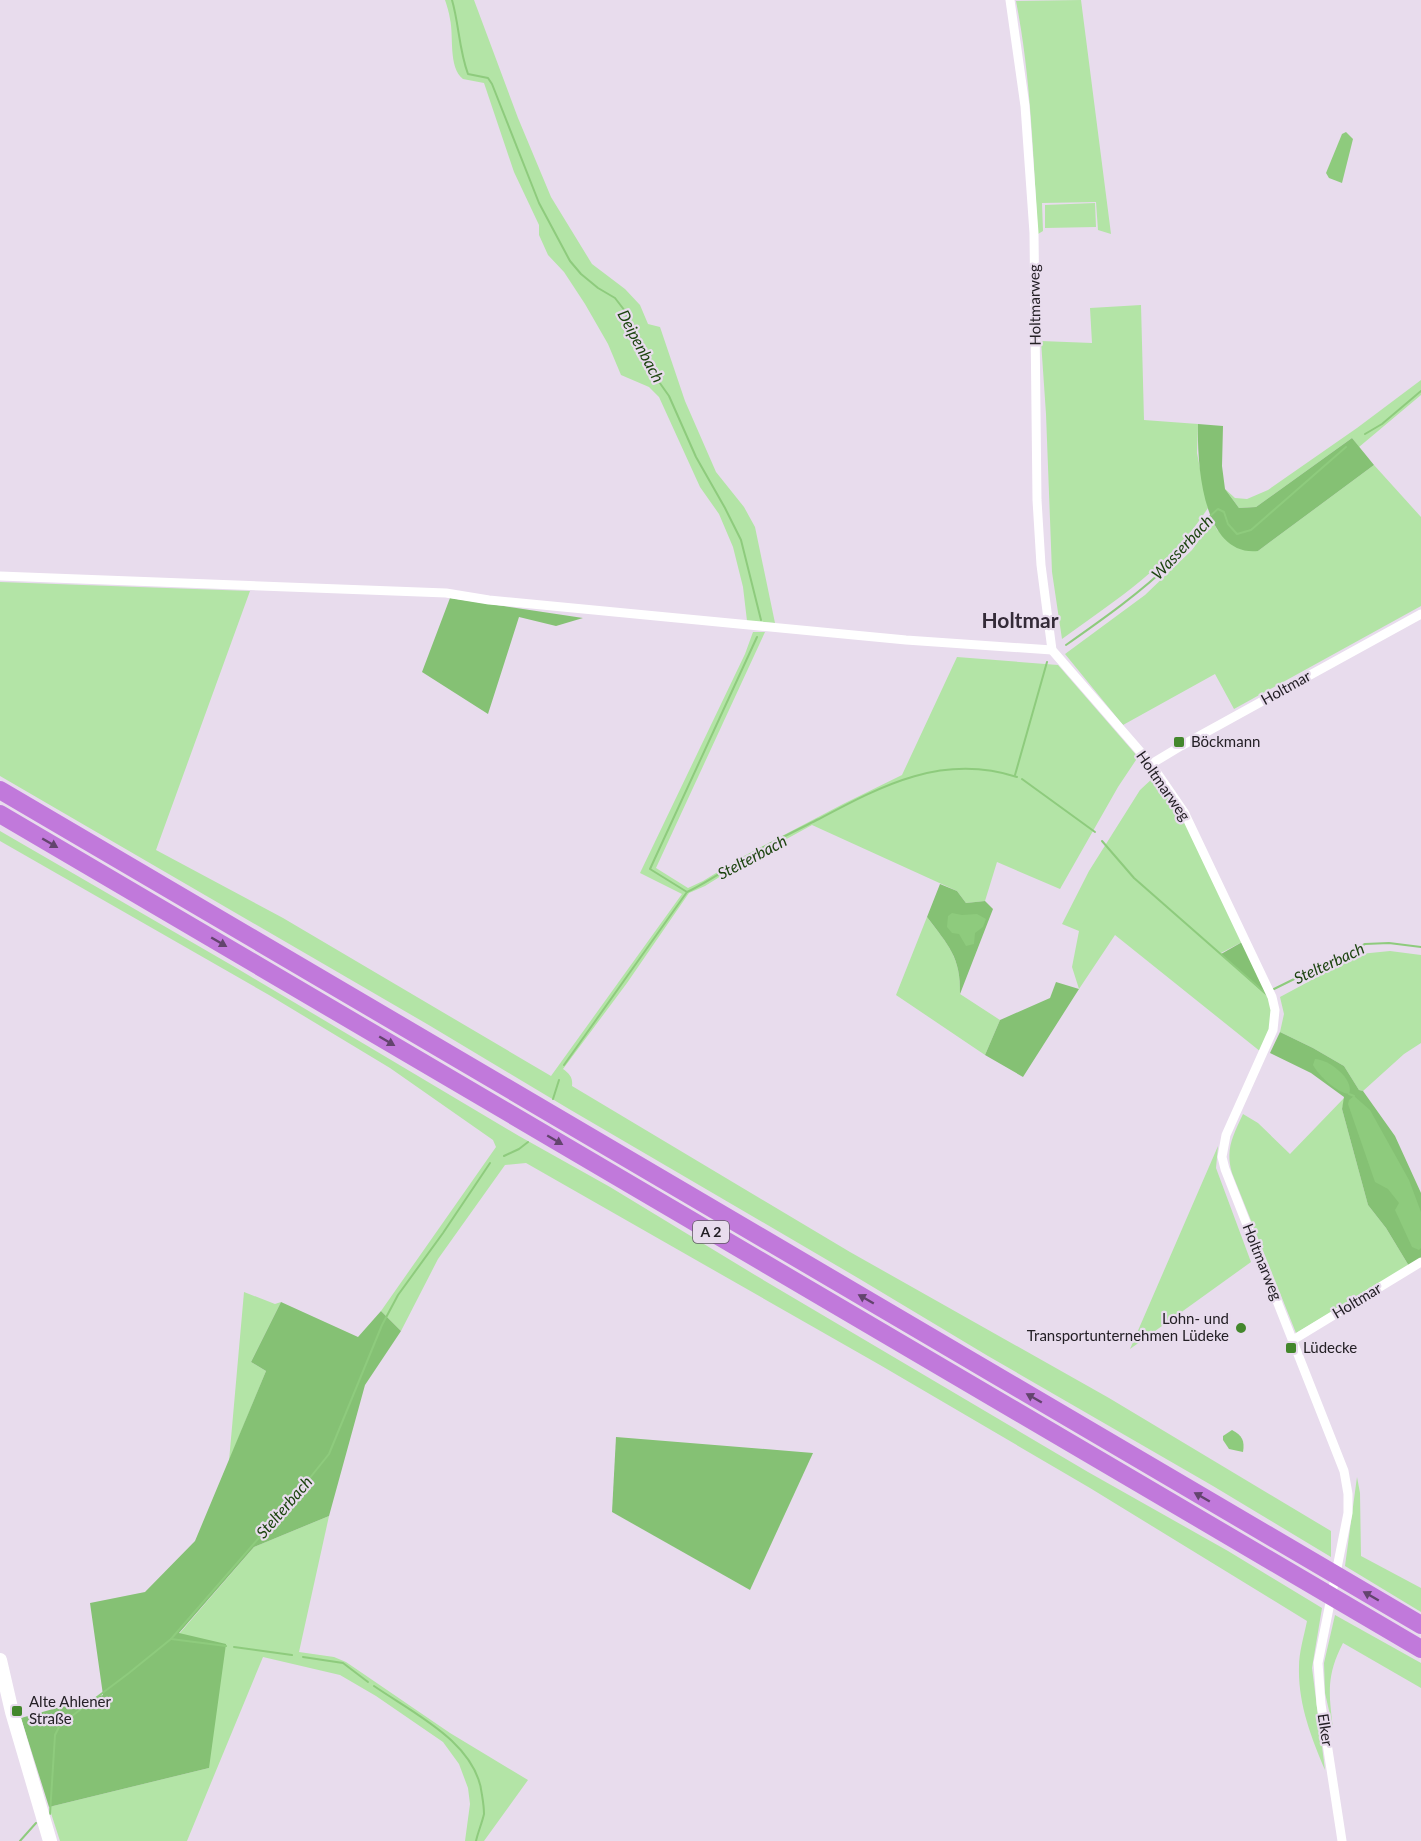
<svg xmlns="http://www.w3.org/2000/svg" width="1421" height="1841" font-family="Lato,sans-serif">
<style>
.green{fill:#b3e4a6}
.forest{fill:#85c174}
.water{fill:#8ecb7d}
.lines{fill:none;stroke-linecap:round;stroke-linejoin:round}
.stream{stroke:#8ecb7d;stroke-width:2}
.street{stroke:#fff;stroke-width:9}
.secondary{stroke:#fff;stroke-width:14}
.highway{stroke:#c179db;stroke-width:18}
.oneway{fill:#63446e}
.poi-dot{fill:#43872c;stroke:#e8dced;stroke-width:2}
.labels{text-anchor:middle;stroke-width:4.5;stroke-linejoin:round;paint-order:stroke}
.shield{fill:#e8dced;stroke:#5f5862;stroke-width:1.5}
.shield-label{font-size:14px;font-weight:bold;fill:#242026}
.street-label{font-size:15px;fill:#242026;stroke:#e8dced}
.poi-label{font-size:15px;fill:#242026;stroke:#e8dced;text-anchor:start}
.water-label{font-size:16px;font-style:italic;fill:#1c440f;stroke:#e8dced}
.district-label{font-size:21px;font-weight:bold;fill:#342b38;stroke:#e8dced}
</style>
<rect width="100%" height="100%" fill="#e8dced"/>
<!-- green -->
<g class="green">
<path d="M445,0H474L518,118L551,197L592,264L625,289L640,305L648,324L660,327L685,401L716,472L744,507L755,527L775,623L747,621L743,587L733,547L719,514L700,487L659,397L649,387L621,375L608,344L585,304L564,272L548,255L539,235V225L514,172L484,83L463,79C448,67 454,36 450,19C449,12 447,6 445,0Z"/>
<path d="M1081,0L1111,234L1098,230L1096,202L1042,203L1043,231L1038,234C1033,156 1031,77 1016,1Z"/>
<path d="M1095,203L1096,227L1045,228V205Z"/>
<path d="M1141,305L1144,420L1198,424L1197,453L1208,508C1171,565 1116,600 1062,639L1052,572L1046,414L1041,341L1092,343L1090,308Z"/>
<path d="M1421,380V395L1359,447L1352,438L1256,507L1239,508L1225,489L1235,498L1247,499L1268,490L1357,428Z"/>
<path d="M1374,465L1421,517V606L1234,709L1215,674L1123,725L1065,654L1145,595L1192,550L1213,521L1217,530L1258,551Z"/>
<path d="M0,582L250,591L156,850L283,918L551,1076L682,894L640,873L745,654L753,632H765L656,868L688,888L703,881L742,857L843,804L902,775L957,657L1058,665L1138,757L1118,787L1060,889L997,862L985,901L966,903L957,891L812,825L734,868L705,886L689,893L627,983L563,1069C570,1074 573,1078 572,1086L850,1252L1109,1398L1331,1531V1557L1213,1486L988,1356L858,1278L569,1109L427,1024L0,776Z"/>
<path d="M1154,777L1180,811L1244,941L1221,953L1269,998L1273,1012L1272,1025L1261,1052L1115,935L1079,989L1072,967L1079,931L1062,924L1089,871L1140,790Z"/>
<path d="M0,831L233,966L519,1136L610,1187L755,1275L1088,1472L1228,1551L1322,1608L1312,1668L1325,1770C1311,1737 1298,1703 1299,1667C1299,1652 1304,1636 1307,1621L1090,1488L880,1365L526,1163L505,1165L438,1259L401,1331L381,1311L496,1147L493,1140L390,1068L269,995L0,841Z"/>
<path d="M927,917C948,945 961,957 960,994L1000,1020L985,1055L896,995Z"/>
<path d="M1390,951L1421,955V1043L1404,1054L1363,1091L1359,1090L1344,1066L1313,1048L1280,1032L1284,1014L1280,997L1360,954Z"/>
<path d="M1345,1097L1342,1109L1368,1205L1386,1228L1409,1266L1296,1333L1232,1173C1225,1149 1233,1136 1243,1114L1258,1123L1290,1154Z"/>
<path d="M1218,1146L1216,1168L1251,1262L1130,1349Z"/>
<path d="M244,1292L275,1304L281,1302L251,1362L266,1371L229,1461Z"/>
<path d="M1357,1477L1360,1493L1361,1556L1421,1588V1612L1345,1566Z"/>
<path d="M329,1516L299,1652L334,1657L346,1662L450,1733L528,1780L484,1841H465L470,1804L468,1788L459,1764L443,1742L376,1696L340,1675L263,1657L187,1841H60L49,1807L209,1768L179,1634L254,1547Z"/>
<path d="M1335,1615L1421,1663V1688L1343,1643C1326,1676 1329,1693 1333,1728L1325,1693L1324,1663Z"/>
</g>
<!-- forest -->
<g class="forest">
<path d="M1198,424L1223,426L1222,466L1225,489L1239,508L1256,507L1352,438L1374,465L1258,551C1202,557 1197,463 1198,424Z"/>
<path d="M450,598L583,618L556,626L519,617L488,714L422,672Z"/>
<path d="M940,884L957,891L966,903L985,901L993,909L960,994C961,957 948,945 927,917Z"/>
<path d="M1244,941L1269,998L1221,954Z"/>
<path d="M1056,982L1079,989L1023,1077L985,1055L1000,1020L1050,998Z"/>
<path d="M1280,1032L1313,1048L1344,1066L1359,1090L1363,1091L1395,1136L1421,1193V1259L1409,1266L1386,1228L1368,1205L1342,1109L1344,1097L1311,1073L1270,1053Z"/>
<path d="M281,1302L358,1337L381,1311L401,1331L365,1385L329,1516L254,1547L179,1633L226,1644L209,1768L49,1807L21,1718L103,1695L90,1603L145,1592L195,1541L266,1371L251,1362Z"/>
<path d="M616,1437L813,1453L750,1590L612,1512Z"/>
</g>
<!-- water -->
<g class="water">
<path d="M1346,132L1353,139L1342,183L1329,178L1326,173L1342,134Z"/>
<path d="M952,913L962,915L977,914L986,919L983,927L975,933L974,944L966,946L959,934L952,933L947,927L948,916Z"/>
<path d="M1315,1059C1328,1059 1355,1079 1349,1094C1337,1093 1318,1075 1313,1065Z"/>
<path d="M1354,1096L1370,1110L1409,1180L1421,1212V1248L1419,1250L1412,1247L1395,1210L1399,1203L1388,1189L1375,1182L1348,1104L1349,1100Z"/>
<path d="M1232,1430C1242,1435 1245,1441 1243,1452L1229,1449L1223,1440V1436Z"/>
</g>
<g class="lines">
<!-- stream -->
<g class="stream">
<path d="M452,0C459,24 459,50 468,74L488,78L492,84L539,203L570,261L581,274L598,288L615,298L625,311L632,336L643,346L645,362L669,396L696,457L725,508L741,540L761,620"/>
<path d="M1365,434L1382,424L1421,391"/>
<path d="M1066,645C1103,619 1140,593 1172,562C1189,546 1200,523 1218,509L1224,512L1228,524L1237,534L1251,530L1346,447"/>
<path d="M1015,775L1047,662"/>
<path d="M1022,779L1095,832"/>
<path d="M1102,841L1134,878L1265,993"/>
<path d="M687,892L650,869L757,637"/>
<path d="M1274,989L1365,944L1389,943L1421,947"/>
<path d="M564,1065L687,892C708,882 726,869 746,857C770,843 795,831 819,819C883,785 943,753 1017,777"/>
<path d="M1349,1094L1354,1096"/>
<path d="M553,1099L559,1080"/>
<path d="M504,1156L519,1149L528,1142"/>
<path d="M171,1639L226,1646"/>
<path d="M234,1647L292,1655"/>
<path d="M303,1657L343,1663L368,1682"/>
<path d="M374,1686C413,1713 477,1743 482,1795C483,1801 484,1808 484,1814C482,1823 478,1832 476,1841"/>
<path d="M50,1814L55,1735L60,1725L129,1673L171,1639L297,1494L329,1454L382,1325L398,1295L443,1233L490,1163"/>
<path d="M20,1841L36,1823"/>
</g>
<!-- street -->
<g class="street">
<path d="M1010,0L1025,106L1034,233L1037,500L1041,565L1052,650L1151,764L1184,812L1272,997L1275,1010L1273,1030L1226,1135L1222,1157L1225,1169L1344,1471L1348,1494V1513L1318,1663L1321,1704L1342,1841"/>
<path d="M0,576L446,593L489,600L906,640L1052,650"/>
<path d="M1151,764L1181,746L1421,614"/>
<path d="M1293,1340L1421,1262"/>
</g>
<!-- secondary -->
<path class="secondary" d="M0,1660L12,1712L50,1841"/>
<!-- highway -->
<g class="highway">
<path d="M0,790L1421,1625"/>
<path d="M0,814L1421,1649"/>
</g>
</g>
<!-- one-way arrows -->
<defs><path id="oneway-solid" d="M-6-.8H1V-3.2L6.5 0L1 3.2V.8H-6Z" transform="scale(1.5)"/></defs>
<g class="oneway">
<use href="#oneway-solid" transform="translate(50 843) rotate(30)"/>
<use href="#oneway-solid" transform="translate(219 942) rotate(30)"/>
<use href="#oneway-solid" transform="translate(387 1041) rotate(30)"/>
<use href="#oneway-solid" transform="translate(555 1140) rotate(30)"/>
<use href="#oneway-solid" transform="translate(866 1299) rotate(-150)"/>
<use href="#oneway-solid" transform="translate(1034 1398) rotate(-150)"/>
<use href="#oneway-solid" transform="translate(1202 1497) rotate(-150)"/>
<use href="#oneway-solid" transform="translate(1371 1596) rotate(-150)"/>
</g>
<!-- markers -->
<g class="poi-dot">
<rect x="1173" y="736" width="12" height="12" rx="3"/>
<circle cx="1241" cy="1328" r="6"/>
<rect x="1285" y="1342" width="12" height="12" rx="3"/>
<rect x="11" y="1705" width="12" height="12" rx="3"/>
</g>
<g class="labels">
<!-- shield labels -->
<rect class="shield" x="693" y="1221" width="36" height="22" rx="4.5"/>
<g class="shield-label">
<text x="711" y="1237">A 2</text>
</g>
<!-- street labels -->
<g class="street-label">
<text transform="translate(1035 305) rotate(-91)" y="5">Holtmarweg</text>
<text transform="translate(1286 688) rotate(-29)" y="5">Holtmar</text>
<text transform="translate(1163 786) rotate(55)" y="5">Holtmarweg</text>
<text transform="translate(1262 1262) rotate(68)" y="5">Holtmarweg</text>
<text transform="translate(1357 1301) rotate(-31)" y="5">Holtmar</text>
<text transform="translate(1325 1730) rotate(81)" y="5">Elker</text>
</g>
<!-- poi labels -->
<g class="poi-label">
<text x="1191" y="747">Böckmann</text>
<text x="1229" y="1324" text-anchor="end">Lohn- und<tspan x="1229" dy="17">Transportunternehmen Lüdeke</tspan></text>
<text x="1303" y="1353">Lüdecke</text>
<text x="29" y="1707">Alte Ahlener<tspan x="29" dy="17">Straße</tspan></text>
</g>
<!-- water labels -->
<g class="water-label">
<text transform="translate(641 346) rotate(62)" y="6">Deipenbach</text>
<text transform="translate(1182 547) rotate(-47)" y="6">Wasserbach</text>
<text transform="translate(752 857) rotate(-28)" y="6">Stelterbach</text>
<text transform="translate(1329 963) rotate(-25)" y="6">Stelterbach</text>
<text transform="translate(284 1507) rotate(-49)" y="6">Stelterbach</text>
</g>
<!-- district labels -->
<g class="district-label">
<text x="1020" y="628">Holtmar</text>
</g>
</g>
</svg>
